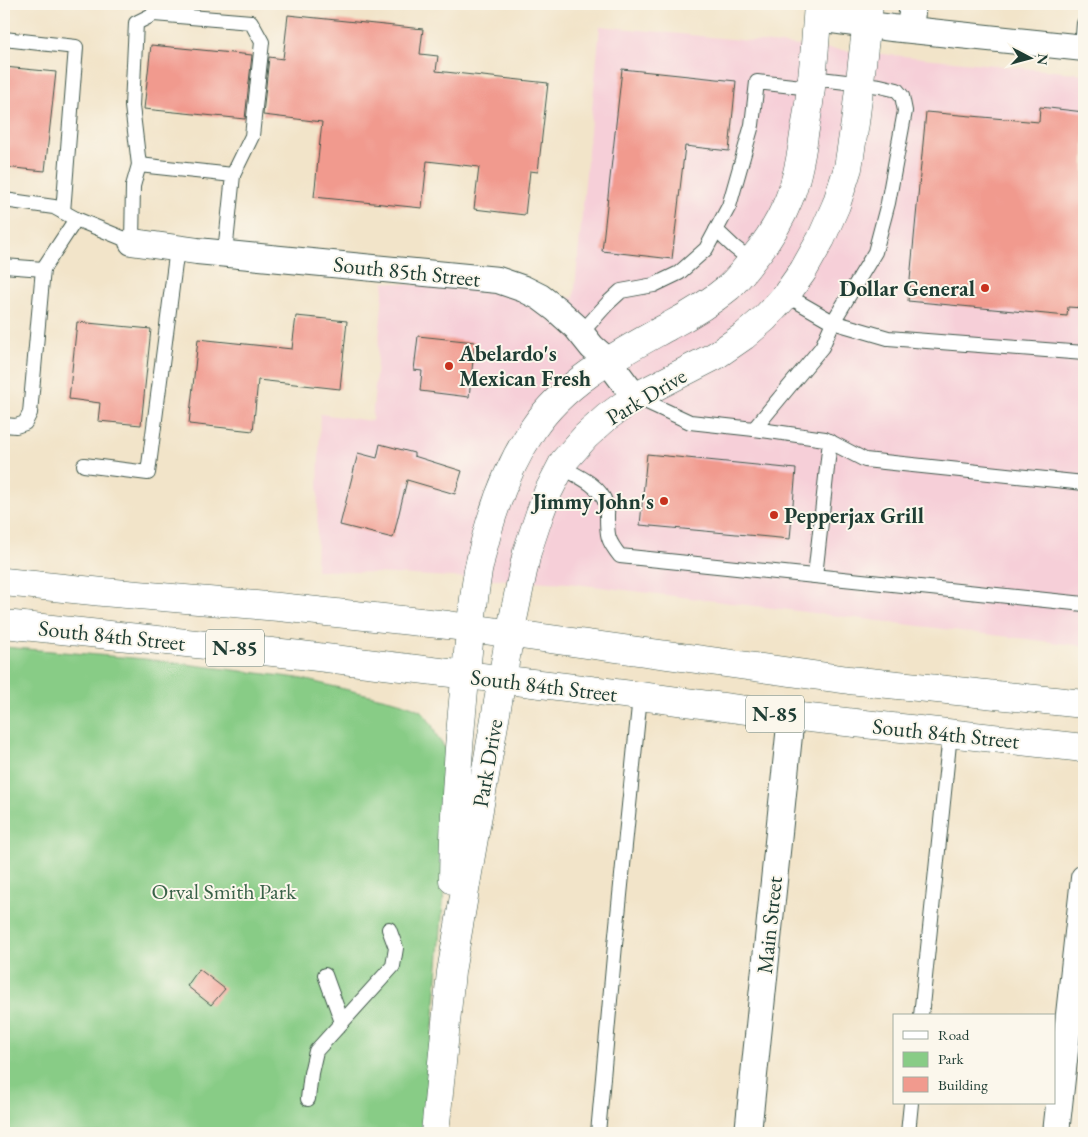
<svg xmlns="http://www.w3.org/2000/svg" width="1088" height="1137" font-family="'EB Garamond',serif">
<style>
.built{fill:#f6cfd8}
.green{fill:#88cc86;stroke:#54845d}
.building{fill:#f19a8e}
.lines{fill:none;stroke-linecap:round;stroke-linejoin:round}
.service-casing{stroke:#3f564a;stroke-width:16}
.minor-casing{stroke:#3f564a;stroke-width:28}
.tertiary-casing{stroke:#3f564a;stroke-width:29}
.primary-casing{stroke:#3f564a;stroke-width:29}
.service{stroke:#fff;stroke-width:14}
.minor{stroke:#fff;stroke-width:26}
.tertiary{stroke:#fff;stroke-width:28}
.primary{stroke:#fff;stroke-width:28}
.poi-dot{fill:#c8321e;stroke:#fbf7ec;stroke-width:2}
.labels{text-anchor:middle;stroke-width:4;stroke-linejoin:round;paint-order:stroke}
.shield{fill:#fbf7ec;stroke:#61756b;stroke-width:1}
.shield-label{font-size:21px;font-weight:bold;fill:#1f3d34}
.street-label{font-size:22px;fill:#1f3d34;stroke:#fbf7ec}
.poi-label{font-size:22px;font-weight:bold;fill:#1f3d34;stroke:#fbf7ec;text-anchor:end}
.park-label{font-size:22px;fill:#396148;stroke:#fbf7ec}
</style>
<rect width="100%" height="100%" fill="#fbf7ec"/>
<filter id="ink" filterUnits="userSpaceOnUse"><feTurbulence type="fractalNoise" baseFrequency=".02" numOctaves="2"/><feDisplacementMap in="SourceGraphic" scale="10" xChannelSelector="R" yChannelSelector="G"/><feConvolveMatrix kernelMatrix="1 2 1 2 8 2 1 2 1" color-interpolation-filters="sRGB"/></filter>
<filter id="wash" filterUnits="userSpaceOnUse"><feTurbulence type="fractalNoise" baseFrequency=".0096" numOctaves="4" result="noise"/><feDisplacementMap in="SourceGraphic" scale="20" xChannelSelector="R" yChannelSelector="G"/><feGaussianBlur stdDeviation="1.12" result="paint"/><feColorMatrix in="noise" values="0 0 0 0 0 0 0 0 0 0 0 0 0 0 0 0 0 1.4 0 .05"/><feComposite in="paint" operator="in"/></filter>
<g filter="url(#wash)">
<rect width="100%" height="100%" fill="#f2e4c9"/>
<!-- built -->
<path class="built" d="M600,26L1084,74V646L568,583L316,570L320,414L372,421L384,282L574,298Z"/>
<!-- green -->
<path class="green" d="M4,647L145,659L298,678L399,702L413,707L421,711L427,718L432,725L437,737L452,757L449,830L433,1027L423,1133H4Z"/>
<g id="blocks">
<!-- building -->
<g class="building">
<path d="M288,15L423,29L420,54L438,56L436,71L548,83L538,172L530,171L525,215L474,209L479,167L427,161L422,208L314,197L322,122L263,115L269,57L283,59Z"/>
<path d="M151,45L252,55L245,119L144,109Z"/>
<path d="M4,67L56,72L45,171L4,167Z"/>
<path d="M622,69L736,81L729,151L685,146L672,259L602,251Z"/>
<path d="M1040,107L1084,112V308L1068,307L1067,316L908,301L926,112L1039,122Z"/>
<path d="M296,316L347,321L340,389L258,380L253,431L189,424L198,339L292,349Z"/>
<path d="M77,322L151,329L141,425L98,421L100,403L69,399Z"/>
<path d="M418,336L475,342L469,397L420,391L422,371L414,370Z"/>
<path d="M380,444L414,453V456L462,471L455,494L407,480L393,538L340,525L358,453L377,458Z"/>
<path d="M647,454L796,469L790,539L640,525Z"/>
<path d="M199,969L225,989L211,1005L187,986Z"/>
</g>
</g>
</g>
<g filter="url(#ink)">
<use href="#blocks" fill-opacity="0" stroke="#3f564a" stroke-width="1"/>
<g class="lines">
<defs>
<g id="service">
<path d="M4,39L76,47L63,212"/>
<path d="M1082,48L1084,23"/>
<path d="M812,78L880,86L897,90L902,96L905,111L888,203L875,252L833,322L888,338L1084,353"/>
<path d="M139,165L132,106L136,23L154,14L251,22L262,42L252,136L233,175"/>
<path d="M4,200L54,207L76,219L132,242L133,186L139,165L233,175L225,253"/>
<path d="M716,230L734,247L752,261"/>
<path d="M4,266L43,269"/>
<path d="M581,333L608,303L621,291L654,285L679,273L706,249L729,206L752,125L757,82L811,88"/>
<path d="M636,397L690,422L754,429L822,347L833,322L786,295"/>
<path d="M4,425L16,426L25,423L30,413L43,269L76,219"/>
<path d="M754,429L825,439L865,460L1084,483"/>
<path d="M84,465L148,473L177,248"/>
<path d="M561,467C578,476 600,485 606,504C608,507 607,512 607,516C607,535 607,540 620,556L1084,604"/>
<path d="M815,576L830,441"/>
<path d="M325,975L342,1022"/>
<path d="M921,1016L950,734"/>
<path d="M308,1099L311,1073L316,1051L393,966L396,948L389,929"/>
<path d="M598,1133L615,945L640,696"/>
<path d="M908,1133L911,1103"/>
</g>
<g id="minor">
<path d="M817,18L892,28L1084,48"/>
<path d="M910,29L913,4"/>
<path d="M132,242L197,251L498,280L524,289L540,297L556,309L576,327L592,347L608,361L635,397"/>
<path d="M748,1133L791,716"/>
<path d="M1056,1133L1084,878"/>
</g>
<g id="tertiary">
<path d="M453,880C454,807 459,735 467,662C470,632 473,601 478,571C488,522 505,471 533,429C565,381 619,354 669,326C690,315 711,302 729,287C737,279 745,270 752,260C767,242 780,222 789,199C797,179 801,157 804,135C812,92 815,48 818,4"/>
<path d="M435,1133L451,972L475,832L510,634L527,552L540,513L548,492L564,461L586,436L607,417L635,397L715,356L744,336L765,318L786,295L803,271L821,239L836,205L848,168L855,123L869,4"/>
</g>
<g id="primary">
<path d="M4,582L103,592L279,607L374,617L448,625L849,680L1084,704"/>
<path d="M4,624L301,655L640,696L791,716L1084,748"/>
</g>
</defs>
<!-- service casing -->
<use href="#service" class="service-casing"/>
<!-- minor casing -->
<use href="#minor" class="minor-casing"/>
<!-- tertiary casing -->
<use href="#tertiary" class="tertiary-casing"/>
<!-- primary casing -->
<use href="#primary" class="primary-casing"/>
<!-- service -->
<use href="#service" class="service"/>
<!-- minor -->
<use href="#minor" class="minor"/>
<!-- tertiary -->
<use href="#tertiary" class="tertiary"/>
<!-- primary -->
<use href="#primary" class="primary"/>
</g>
</g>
<!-- markers -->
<g class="poi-dot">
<circle cx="985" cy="288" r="5"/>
<circle cx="449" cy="366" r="5"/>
<circle cx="664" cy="501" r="5"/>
<circle cx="774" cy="515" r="5"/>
</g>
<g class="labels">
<!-- shield labels -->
<g class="shield">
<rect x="206" y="629.5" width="58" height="37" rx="4"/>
<rect x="746" y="695.5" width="58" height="37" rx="4"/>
</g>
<g class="shield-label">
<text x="235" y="655">N-85</text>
<text x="775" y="721">N-85</text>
</g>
<!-- street labels -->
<g class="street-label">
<text transform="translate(407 271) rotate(6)" y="8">South 85th Street</text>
<text transform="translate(646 396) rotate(-31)" y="8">Park Drive</text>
<text transform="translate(112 635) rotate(6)" y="8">South 84th Street</text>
<text transform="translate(544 685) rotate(7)" y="8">South 84th Street</text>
<text transform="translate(946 733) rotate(6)" y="8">South 84th Street</text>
<text transform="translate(487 763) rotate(-80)" y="8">Park Drive</text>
<text transform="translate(769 925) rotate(-84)" y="8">Main Street</text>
</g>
<!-- poi labels -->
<g class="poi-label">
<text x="975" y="296">Dollar General</text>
<text x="459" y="361" text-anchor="start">Abelardo's<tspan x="459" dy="25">Mexican Fresh</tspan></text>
<text x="654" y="509">Jimmy John's</text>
<text x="784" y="523" text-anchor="start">Pepperjax Grill</text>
</g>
<!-- park labels -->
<g class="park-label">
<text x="224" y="899">Orval Smith Park</text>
</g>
</g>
<!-- margin -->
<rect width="1088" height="1137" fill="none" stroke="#fbf7ec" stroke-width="20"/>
<!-- legend -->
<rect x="893" y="1014" width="162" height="90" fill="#fbf7ec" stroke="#a3ada2"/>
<rect x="903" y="1031" width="25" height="8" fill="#ffffff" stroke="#a3ada2"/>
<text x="938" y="1040" font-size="15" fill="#1f3d34">Road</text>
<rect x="903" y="1052" width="25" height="15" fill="#88cc86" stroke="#a3ada2"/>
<text x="938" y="1064" font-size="15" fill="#1f3d34">Park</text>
<rect x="903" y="1077" width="25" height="15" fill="#f19a8e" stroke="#a3ada2"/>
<text x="938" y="1090" font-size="15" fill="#1f3d34">Building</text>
<!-- north arrow -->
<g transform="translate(1030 58) rotate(96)" stroke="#fbf7ec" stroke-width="4" paint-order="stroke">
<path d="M0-4L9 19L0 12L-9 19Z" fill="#1f3d34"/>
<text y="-8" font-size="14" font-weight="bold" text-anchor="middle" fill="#1f3d34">N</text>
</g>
</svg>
